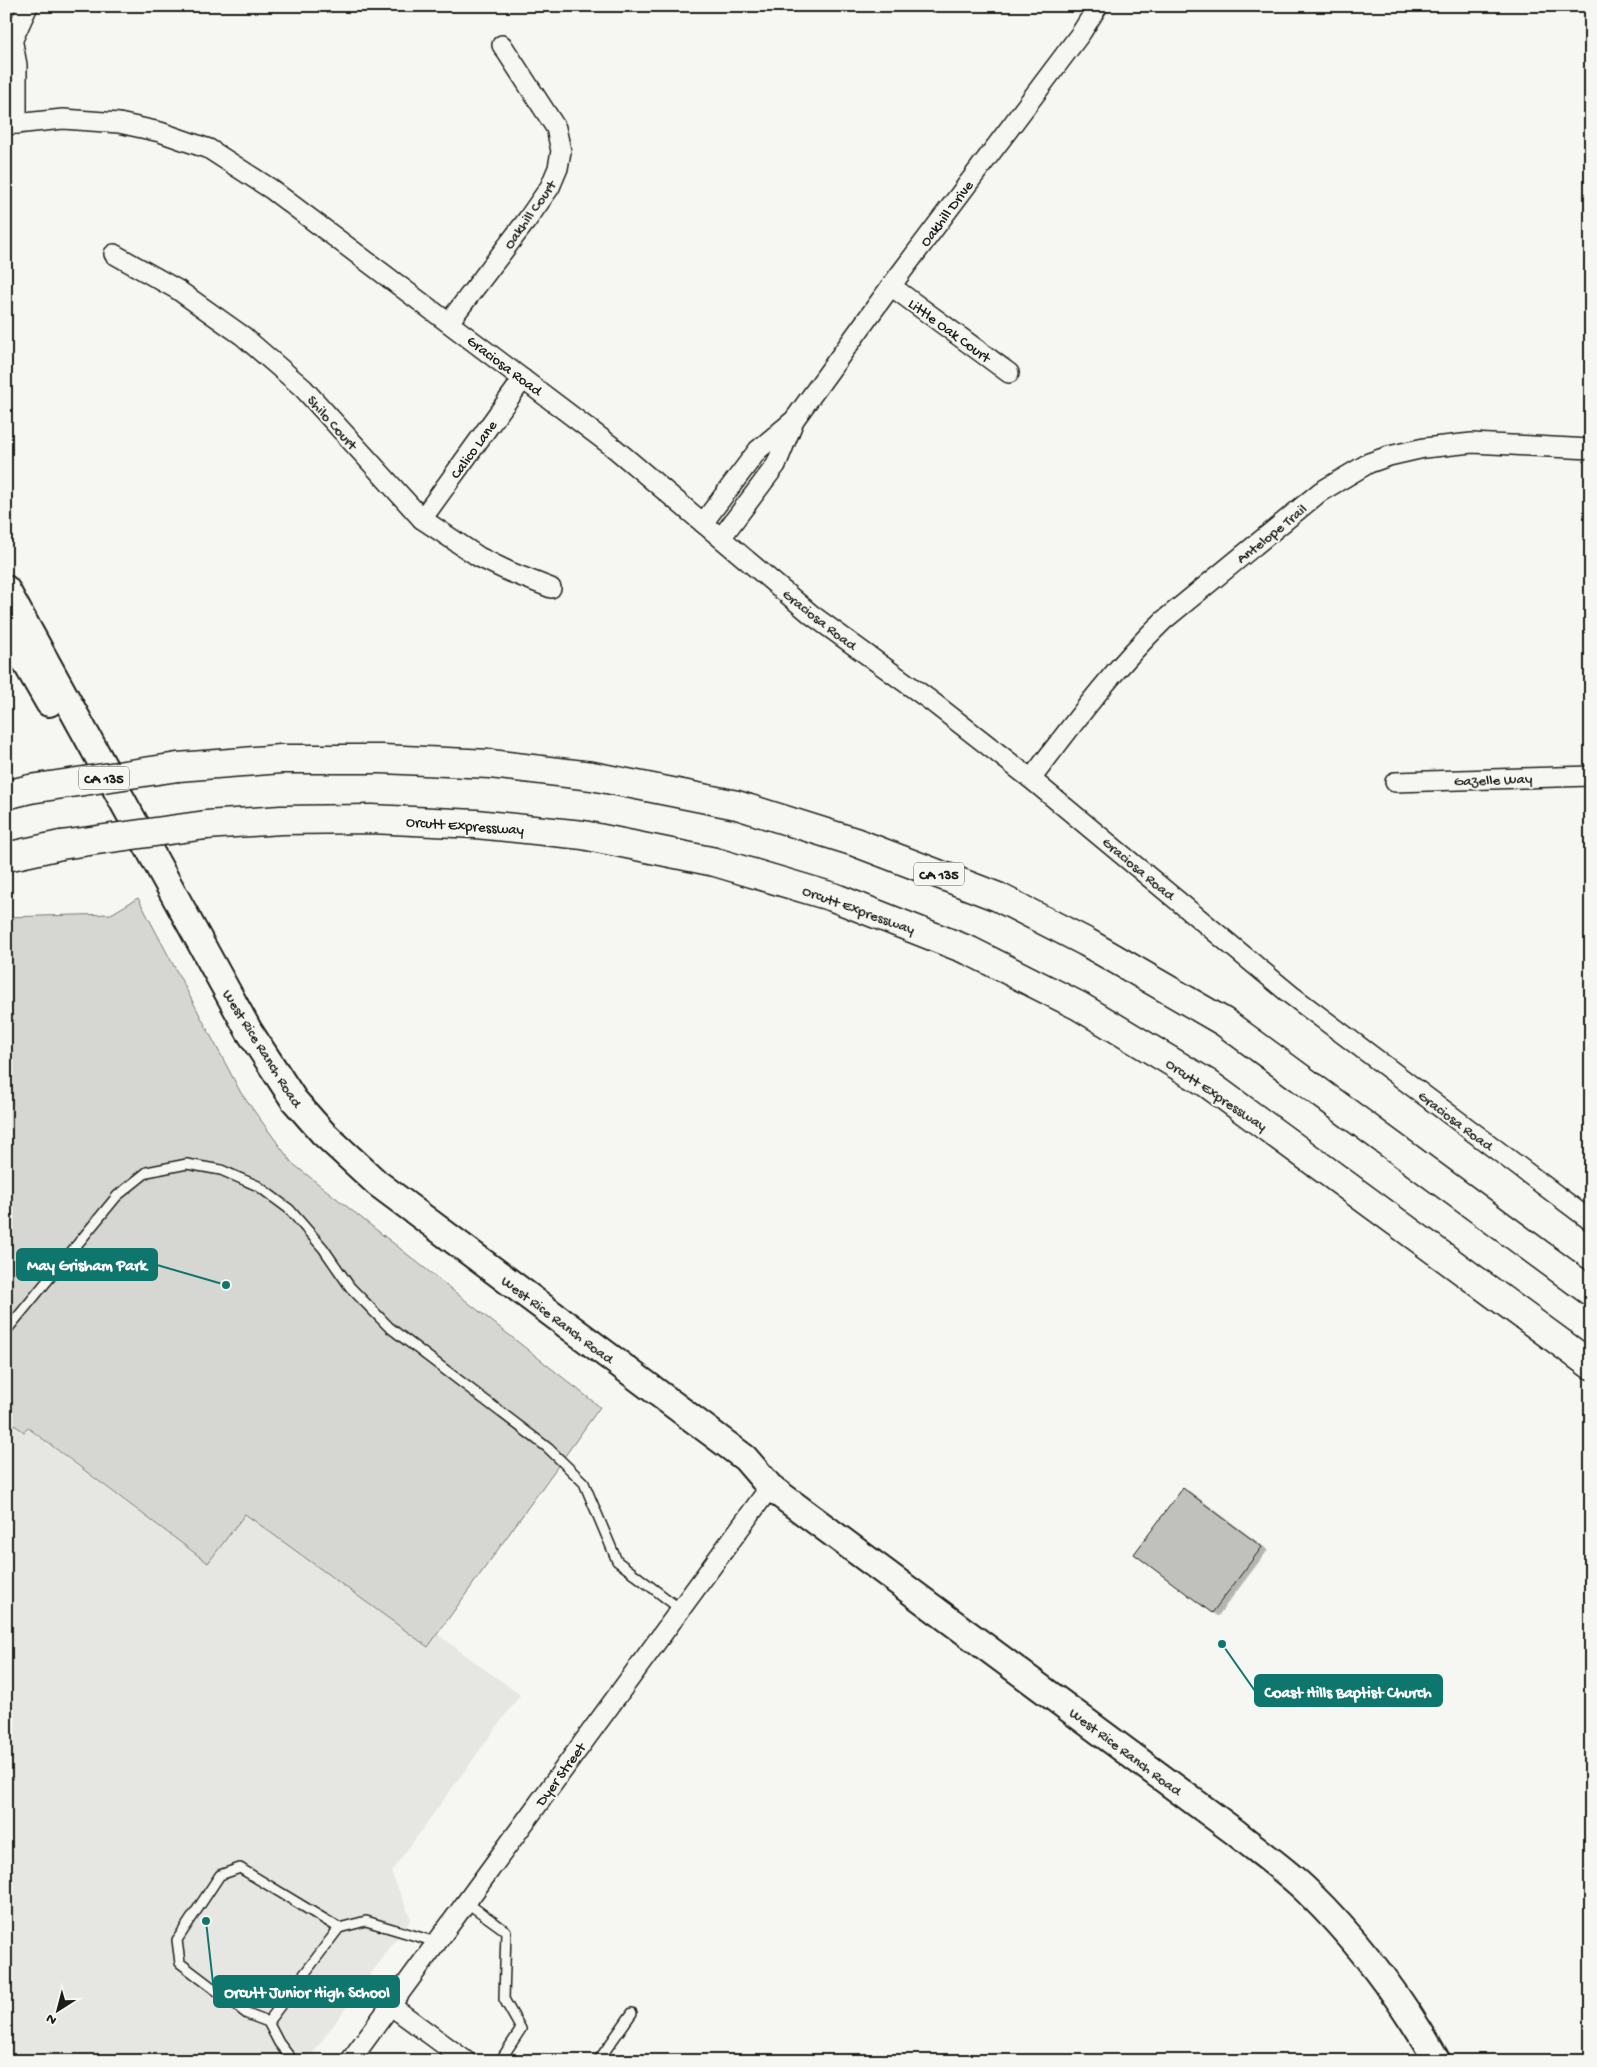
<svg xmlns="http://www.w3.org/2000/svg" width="1597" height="2067" font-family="'Gochi Hand',sans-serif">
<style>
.built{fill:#e6e6e2}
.green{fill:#d6d6d2;stroke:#797977}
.building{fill:#c0c0bd;stroke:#1c1c1c;filter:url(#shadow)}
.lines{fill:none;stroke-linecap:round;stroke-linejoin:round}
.service-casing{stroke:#1c1c1c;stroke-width:12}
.minor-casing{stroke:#1c1c1c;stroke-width:22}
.secondary-casing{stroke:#1c1c1c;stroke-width:30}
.motorway-casing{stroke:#1c1c1c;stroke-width:31}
.service{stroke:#f6f6f2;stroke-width:9}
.minor{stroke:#f6f6f2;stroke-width:19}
.secondary{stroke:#f6f6f2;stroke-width:26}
.motorway{stroke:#f6f6f2;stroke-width:28}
.motorway-bridge-casing{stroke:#1c1c1c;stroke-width:31;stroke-linecap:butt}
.motorway-bridge{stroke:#f6f6f2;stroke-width:28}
.labels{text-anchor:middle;stroke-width:4;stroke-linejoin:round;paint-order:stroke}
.shield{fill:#f6f6f2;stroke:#5d5d5c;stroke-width:1}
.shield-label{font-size:14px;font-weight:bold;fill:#1c1c1c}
.street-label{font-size:15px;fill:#1c1c1c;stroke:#f6f6f2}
.leader{fill:none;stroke:#0f766e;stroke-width:2}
.callout-dot{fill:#0f766e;stroke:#f6f6f2;stroke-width:2}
.callout{fill:#0f766e;stroke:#0f766e;stroke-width:2}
.callout-label{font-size:16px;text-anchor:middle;font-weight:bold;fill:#fff}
</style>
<defs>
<filter id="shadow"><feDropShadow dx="5.5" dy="3" stdDeviation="0" flood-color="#0004"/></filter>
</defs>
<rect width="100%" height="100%" fill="#f6f6f2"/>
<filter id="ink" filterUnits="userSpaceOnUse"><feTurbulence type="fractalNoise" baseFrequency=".02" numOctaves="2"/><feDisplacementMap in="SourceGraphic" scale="10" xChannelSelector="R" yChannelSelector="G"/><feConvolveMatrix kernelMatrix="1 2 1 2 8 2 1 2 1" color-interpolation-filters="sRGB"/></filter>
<g filter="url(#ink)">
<!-- built -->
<path class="built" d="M6,1420L22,1432L26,1428L206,1562L244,1514L428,1647L437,1634L520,1695L391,1872L411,1919L307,2061H10L6,2058Z"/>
<!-- green -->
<path class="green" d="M138,898L241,1093L292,1163L600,1407L428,1647L245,1514L208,1563L28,1428L24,1432L6,1419V917L111,914Z"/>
<!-- building -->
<path class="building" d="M1183,1488L1262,1547L1212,1613L1134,1554Z"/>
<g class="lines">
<defs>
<g id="service">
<path d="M6,1331L117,1196L147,1172L187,1164L221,1170L258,1186L289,1209L323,1248L350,1287L389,1327L548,1448L584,1483L617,1561L680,1609"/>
<path d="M466,1902L506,1931L504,1999L521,2029L500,2061"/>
<path d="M268,2022L339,1928"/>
<path d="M293,2061L279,2043L268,2022L247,2014L180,1963L177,1940L220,1875L240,1868L339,1928L366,1921L436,1942"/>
<path d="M598,2061L632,2013"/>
</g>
<g id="minor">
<path d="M12,38L17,65V124"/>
<path d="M8,50L28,6"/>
<path d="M6,125L63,119L119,123L160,132L209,149L271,189L613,447L812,615L931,701L1031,779L1291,995L1591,1221"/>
<path d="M114,254L178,290L243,336L303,388L422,519L479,557L510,572L551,588"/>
<path d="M891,286L1009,373"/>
<path d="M449,322L527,220L550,187L558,168L561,151L556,128L502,45"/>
<path d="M422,519L523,379"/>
<path d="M703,523L758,450L794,420L891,286L1081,33L1098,6"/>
<path d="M721,538L776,465L793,423"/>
<path d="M1031,779C1073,724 1114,668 1164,620L1320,492L1369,463L1389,456L1424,448L1472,443L1591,449"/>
<path d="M1395,782L1591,776"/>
<path d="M390,2005L466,2061"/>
<path d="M350,2061L770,1487"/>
</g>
<g id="secondary">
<path d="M6,589L249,1031L294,1100L323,1133L377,1183L745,1458L770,1487L1235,1832C1259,1852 1286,1870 1308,1892C1359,1942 1402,1999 1437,2061"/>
<path d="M6,628L49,703"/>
</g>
<g id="motorway">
<path d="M178,767L281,759H382L490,764L592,776L737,805L855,842L998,897L1086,942L1224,1022L1591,1292"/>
<path d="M6,795L30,789"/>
<path d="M206,825L281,820L371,819L476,824L583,835L715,862L833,897L970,951L1079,1006L1207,1083L1591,1365"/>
<path d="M6,857L61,845"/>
</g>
</defs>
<!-- service casing -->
<use href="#service" class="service-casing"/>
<!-- minor casing -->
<use href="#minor" class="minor-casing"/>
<!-- secondary casing -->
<use href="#secondary" class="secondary-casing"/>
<!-- motorway casing -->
<use href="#motorway" class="motorway-casing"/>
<!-- service -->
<use href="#service" class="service"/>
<!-- minor -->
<use href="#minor" class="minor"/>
<!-- secondary -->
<use href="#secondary" class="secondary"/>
<!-- motorway -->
<use href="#motorway" class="motorway"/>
<defs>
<g id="motorway-bridge">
<path d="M30,789L178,767"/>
<path d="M61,845L206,825"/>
</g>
</defs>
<!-- motorway-bridge casing -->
<use href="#motorway-bridge" class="motorway-bridge-casing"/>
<!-- motorway-bridge -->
<use href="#motorway-bridge" class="motorway-bridge"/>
</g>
</g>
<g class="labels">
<!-- shield labels -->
<g class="shield">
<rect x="79" y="766.5" width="50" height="23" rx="4"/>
<rect x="914" y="862.5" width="50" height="23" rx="4"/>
</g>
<g class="shield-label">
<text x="104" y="783">CA 135</text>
<text x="939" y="879">CA 135</text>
</g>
<!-- street labels -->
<g class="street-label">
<text transform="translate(946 213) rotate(-53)" y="5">Oakhill Drive</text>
<text transform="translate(529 214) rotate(-55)" y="5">Oakhill Court</text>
<text transform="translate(950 330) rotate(36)" y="5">Little Oak Court</text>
<text transform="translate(505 365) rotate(37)" y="5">Graciosa Road</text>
<text transform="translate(333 422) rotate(48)" y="5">Shilo Court</text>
<text transform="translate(473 449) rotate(-54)" y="5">Calico Lane</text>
<text transform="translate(1271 533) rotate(-39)" y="5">Antelope Trail</text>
<text transform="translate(820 619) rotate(38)" y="5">Graciosa Road</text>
<text transform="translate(1493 779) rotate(-2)" y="5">Gazelle Way</text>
<text transform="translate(465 825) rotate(4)" y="5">Orcutt Expressway</text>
<text transform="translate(1139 868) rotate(40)" y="5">Graciosa Road</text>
<text transform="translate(859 909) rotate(20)" y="5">Orcutt Expressway</text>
<text transform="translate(263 1048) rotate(58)" y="5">West Rice Ranch Road</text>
<text transform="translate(1217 1094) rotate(34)" y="5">Orcutt Expressway</text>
<text transform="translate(1456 1120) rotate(37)" y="5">Graciosa Road</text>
<text transform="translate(558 1319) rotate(37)" y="5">West Rice Ranch Road</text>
<text transform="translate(1126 1751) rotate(37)" y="5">West Rice Ranch Road</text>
<text transform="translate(560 1774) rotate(-54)" y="5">Dyer Street</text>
</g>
</g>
<!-- callouts -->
<path class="leader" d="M226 1285L157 1265M1222 1644L1255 1691M206 1921L214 1992"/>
<g class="callout-dot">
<circle cx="226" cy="1285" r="5"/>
<circle cx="1222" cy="1644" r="5"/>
<circle cx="206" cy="1921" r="5"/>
</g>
<g class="callout">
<rect x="17" y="1249" width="140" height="31" rx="5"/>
<rect x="1255" y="1675" width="187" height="31" rx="5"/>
<rect x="214" y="1976" width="185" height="31" rx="5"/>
</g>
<g class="callout-label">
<text x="87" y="1270">May Grisham Park</text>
<text x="1348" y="1697">Coast Hills Baptist Church</text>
<text x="307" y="1997">Orcutt Junior High School</text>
</g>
<!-- margin -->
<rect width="1597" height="2067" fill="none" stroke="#f6f6f2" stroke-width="25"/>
<rect x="12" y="12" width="1572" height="2042" fill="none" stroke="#1c1c1c" stroke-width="2" filter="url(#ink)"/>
<!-- north arrow -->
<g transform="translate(58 2010) rotate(216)" stroke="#f6f6f2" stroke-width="4" paint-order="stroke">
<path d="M0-4L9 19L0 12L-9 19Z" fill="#1c1c1c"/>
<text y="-8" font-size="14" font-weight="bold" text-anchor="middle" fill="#1c1c1c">N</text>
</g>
</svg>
